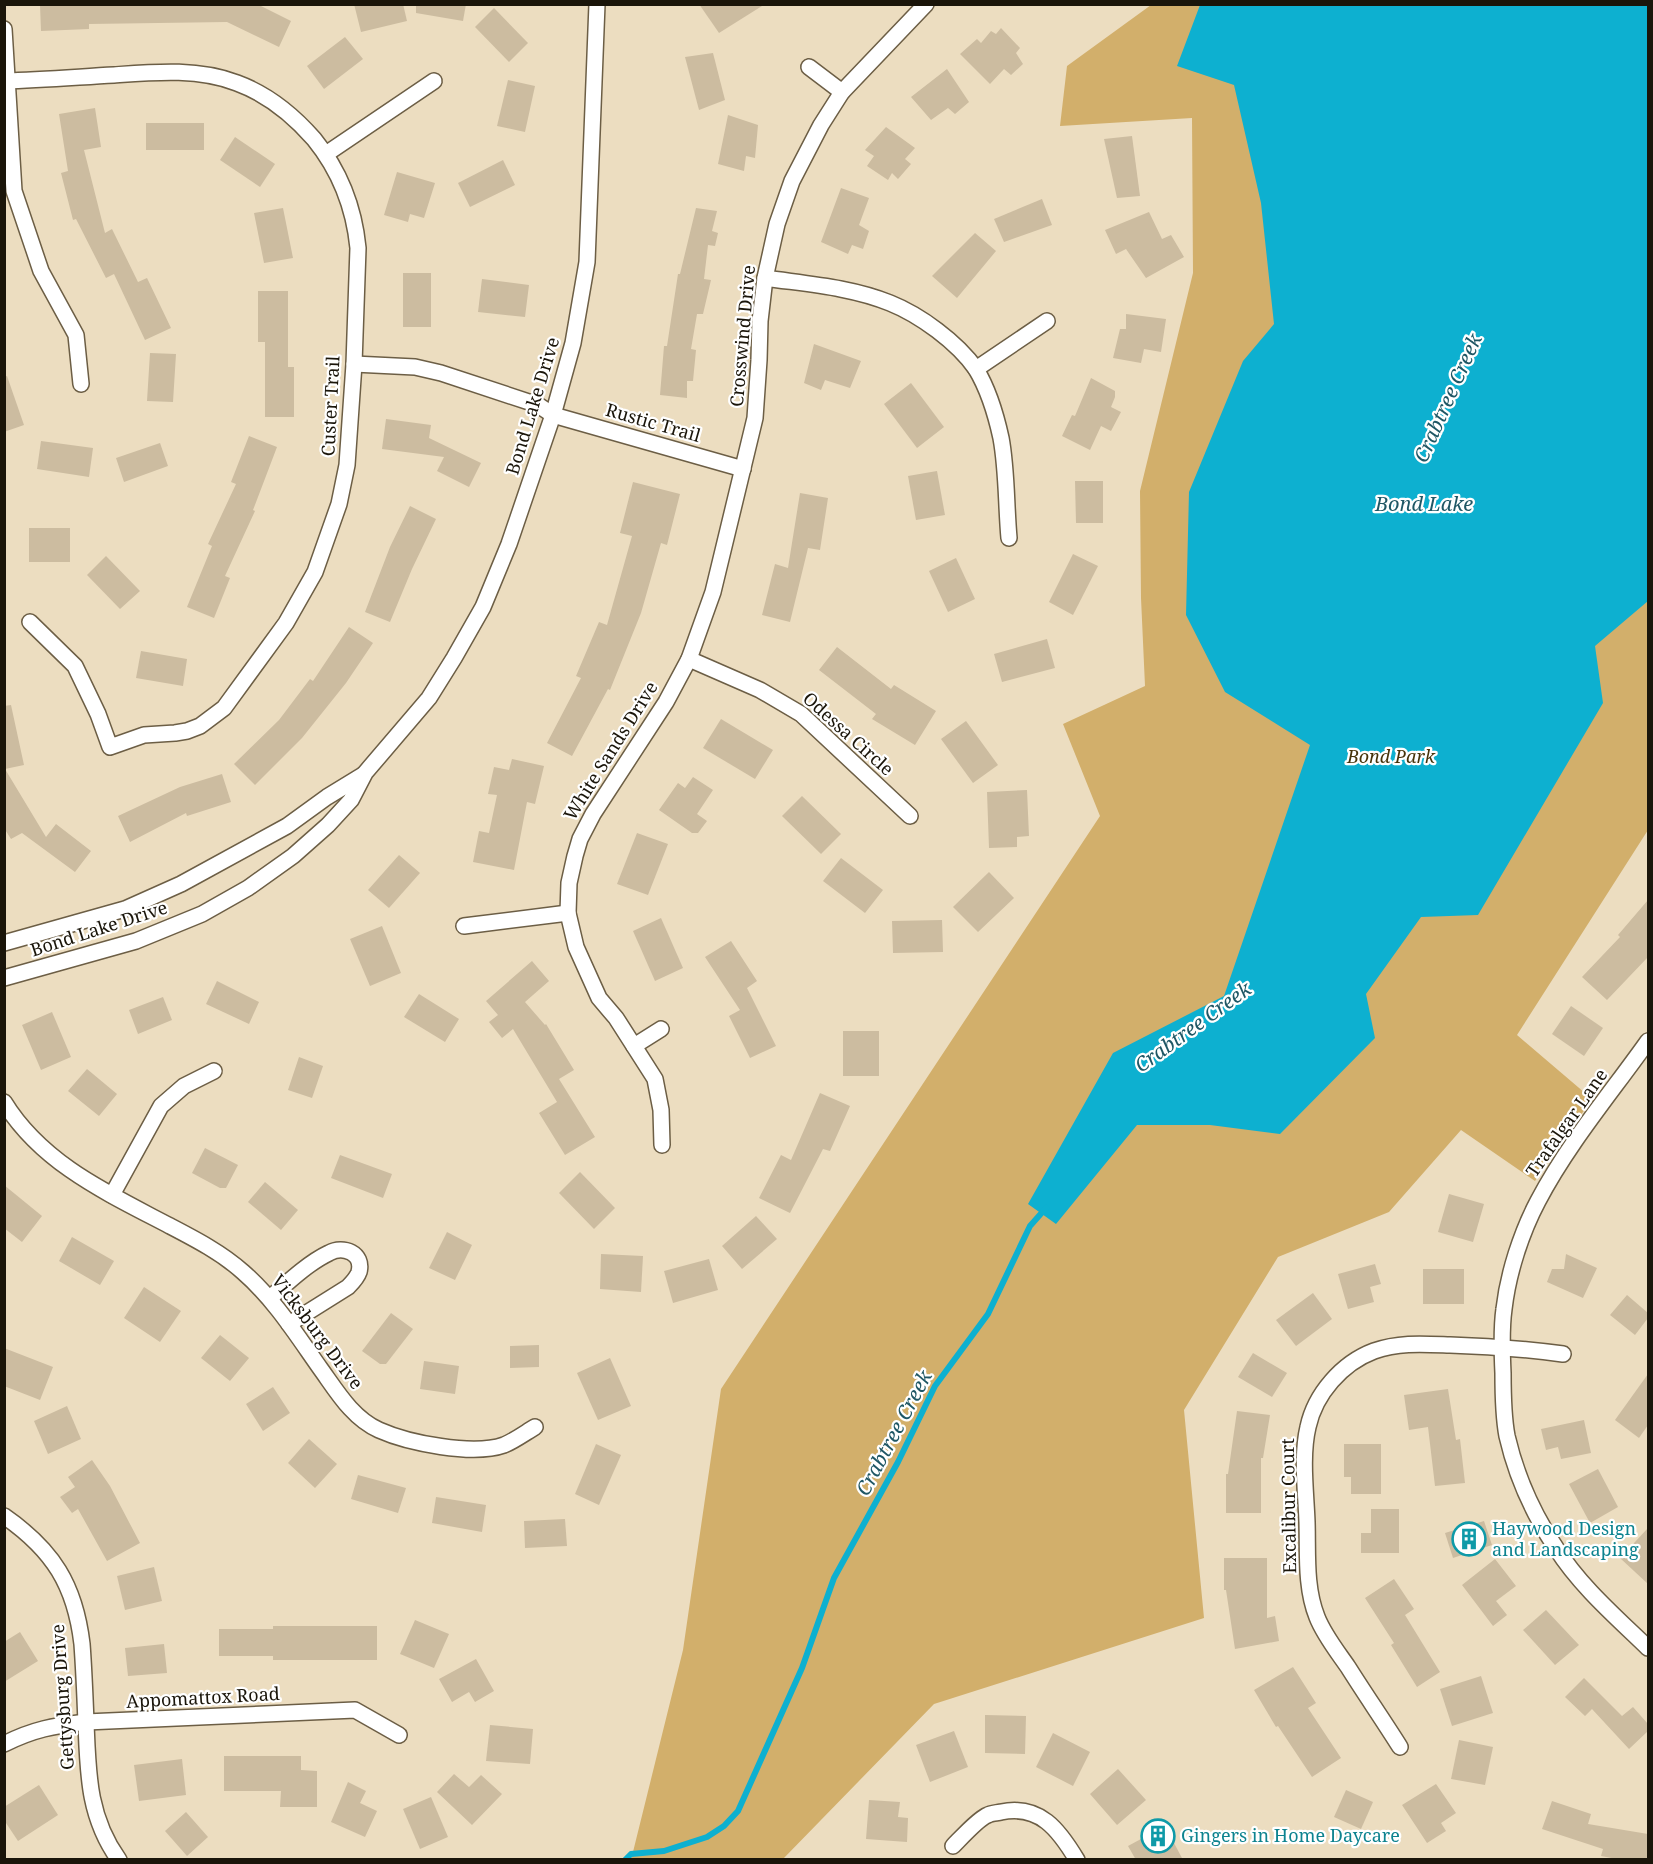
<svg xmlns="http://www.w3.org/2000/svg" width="1653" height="1864" font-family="'Noto Serif',serif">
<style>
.green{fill:#d2af6b}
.water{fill:#0db0d0}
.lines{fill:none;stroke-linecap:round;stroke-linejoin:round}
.stream{stroke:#0db0d0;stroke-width:6}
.building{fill:#ccbca0}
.street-casing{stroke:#6c5e45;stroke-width:18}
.street{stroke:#fff;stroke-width:15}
.labels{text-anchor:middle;stroke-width:4.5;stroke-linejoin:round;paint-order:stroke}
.street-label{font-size:18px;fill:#1a150a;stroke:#fff}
.park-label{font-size:18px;font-style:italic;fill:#46330a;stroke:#fff}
.culture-label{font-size:18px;fill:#0d838f;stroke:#fff;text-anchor:start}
.water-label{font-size:20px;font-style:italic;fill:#1f5765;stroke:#fff}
</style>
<rect width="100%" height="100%" fill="#ecddc0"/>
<!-- green -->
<path class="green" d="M1151,5H1648V830L1517,1035L1592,1099L1535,1181L1461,1130L1389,1212L1278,1257L1184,1410L1204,1618L934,1704L783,1859L631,1860L683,1650L721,1389L1100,816L1063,724L1145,686L1141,598L1140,491L1193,273L1192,118L1060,126L1067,66Z"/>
<!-- water -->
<path class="water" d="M1200,5H1648V601L1595,646L1603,703L1478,915L1421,917L1366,994L1375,1038L1280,1134L1210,1125H1137L1056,1224L1028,1204L1113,1053L1224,996L1310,745L1225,692L1186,615L1189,492L1243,361L1274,324L1261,203L1234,85L1177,66Z"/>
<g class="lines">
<!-- stream -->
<path class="stream" d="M625,1860L631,1854L664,1851L707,1837L724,1826L738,1811L802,1668L834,1578L898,1462L935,1386L988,1314L1030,1226L1046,1208"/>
</g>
<!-- building -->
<g class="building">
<path d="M257,4L291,21L279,47L227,22L89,24V29L41,31L40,5Z"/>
<path d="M354,4H403L407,21L361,32Z"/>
<path d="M416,4H466L463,21L416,13Z"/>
<path d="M699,4H765L719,33Z"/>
<path d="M494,8L528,43L509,62L475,27Z"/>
<path d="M1001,28L1020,48L1016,53L1023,64L1011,75L1004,69L990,84L960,54L977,39L981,43L991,31L996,34Z"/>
<path d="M345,37L363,59L324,89L307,66Z"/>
<path d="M713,53L725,100L699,110L685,57Z"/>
<path d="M947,69L969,102L955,114L948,108L931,120L911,97Z"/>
<path d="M508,80L535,86L525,132L497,126Z"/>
<path d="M95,108L101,147L84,150L105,233L112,229L138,282L147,278L171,328L145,340L114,274L106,278L76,219L73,220L61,173L68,171L59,114Z"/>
<path d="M728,115L758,125L755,158L746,156L744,171L718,164Z"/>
<rect x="146" y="123" width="58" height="27"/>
<path d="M886,127L915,148L905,159L911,164L898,179L892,173L888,180L867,166L874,156L865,150Z"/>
<path d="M1132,136L1140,196L1117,198L1104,139Z"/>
<path d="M235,137L275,164L260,187L220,160Z"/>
<path d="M503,160L515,185L470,207L458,183Z"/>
<path d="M397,172L435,183L424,218L410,214L408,222L384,215Z"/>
<path d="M841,188L869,198L859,225L869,231L863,249L852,245L848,254L821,242Z"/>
<path d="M1042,199L1052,225L1004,242L994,219Z"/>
<path d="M283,208L293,258L264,263L254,213Z"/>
<path d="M696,208L717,211L712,231L718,233L715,246L708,245L704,279L711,280L703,314H697L691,349L696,350L693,381H687V398L660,395L664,346H667L678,274H680Z"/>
<path d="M1149,212L1162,239L1171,235L1184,257L1146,278L1126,249L1116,254L1105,230Z"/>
<path d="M975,233L996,251L957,298L932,276Z"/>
<rect x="403" y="273" width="28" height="54"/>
<path d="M482,279L529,285L525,317L478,312Z"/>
<path d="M258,291H288V367H294V417H265V342H258Z"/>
<path d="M1126,314L1166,319L1161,352L1144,349L1141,363L1113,358L1120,329H1126Z"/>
<path d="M814,344L861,361L850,388L825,380L821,390L804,383Z"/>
<path d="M150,353L176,354L173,402L147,401Z"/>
<path d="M7,376L24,425L4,432V377Z"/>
<path d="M1091,378L1115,391V397L1111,407L1121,412L1111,431L1101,426L1090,450L1062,436L1072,415L1075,416Z"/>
<path d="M911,383L944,427L917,448L884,404Z"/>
<path d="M386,419L431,425L429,438L481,463L469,487L437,471L444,457L382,449Z"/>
<path d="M249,436L277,447L253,510L255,511L225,576L230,578L214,618L187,607L212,546L208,544L236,484L231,482Z"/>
<path d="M41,441L93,448L89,477L37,469Z"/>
<path d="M160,443L168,466L124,482L116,458Z"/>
<path d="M937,471L945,515L916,520L908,476Z"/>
<path d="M1075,481H1103V523H1076Z"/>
<path d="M633,482L680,494L667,545L661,543L641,613L610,690L608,689L572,756L547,743L581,678L576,676L599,622L607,625L632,536L620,533Z"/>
<path d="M800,493L828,498L820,550L808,548L790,622L762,615L775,564L788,568Z"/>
<path d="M410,506L436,519L412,569L390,622L365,612L390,547Z"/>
<rect x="29" y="528" width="41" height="34"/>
<path d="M1073,554L1098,566L1073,615L1049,602Z"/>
<path d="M106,556L140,591L120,609L87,575Z"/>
<path d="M956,558L975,599L948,612L929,571Z"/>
<path d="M349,627L373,643L346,683L302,738L255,785L234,764L279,720L310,679L313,681Z"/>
<path d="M1047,639L1055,668L1002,682L994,654Z"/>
<path d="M837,647L891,689L894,685L936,711L915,745L872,719L876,714L819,670Z"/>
<path d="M141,651L187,659L183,686L136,678Z"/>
<path d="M11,705L24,765L5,769L46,837L56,824L91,851L75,872L22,833L11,839L4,828V706Z"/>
<path d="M721,719L773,750L755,779L703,748Z"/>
<path d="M966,721L998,765L973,783L941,739Z"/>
<path d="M512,759L544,766L535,804L527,802L514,870L473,862L479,831L489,833L497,795L488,794L494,767L509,770Z"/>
<path d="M222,774L231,802L187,816L186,813L130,842L118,816L180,787Z"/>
<path d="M693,777L713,790L697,814L707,821L698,833H692L659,810L678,783L685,788Z"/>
<path d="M1027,790L1029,836L1017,837V847L989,848L987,792Z"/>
<path d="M802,796L841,834L821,854L782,816Z"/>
<path d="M637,833L668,844L648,895L617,884Z"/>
<path d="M399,855L420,873L389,908L368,890Z"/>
<path d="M841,858L883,890L865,913L823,881Z"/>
<path d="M989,872L1014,898L978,932L953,907Z"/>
<path d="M1648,900V957L1607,1000L1582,977L1620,937L1618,935Z"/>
<path d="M661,918L683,968L655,981L633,931Z"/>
<path d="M942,920L943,952L893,953L892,921Z"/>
<path d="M382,926L401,973L370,986L350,939Z"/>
<path d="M731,941L757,981L747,988L776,1046L750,1058L729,1016L740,1010L705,957Z"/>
<path d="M532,961L549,981L525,1002L545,1025L546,1024L574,1070L559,1079L595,1137L565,1155L539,1113L557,1102L513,1029L502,1038L489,1022L498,1015L486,1001Z"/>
<path d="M217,981L259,1002L249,1024L206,1004Z"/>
<path d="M419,994L459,1019L445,1042L404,1017Z"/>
<path d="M163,997L172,1020L138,1034L129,1010Z"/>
<path d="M1571,1006L1603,1028L1584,1056L1552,1034Z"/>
<path d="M52,1012L71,1057L41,1070L22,1025Z"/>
<rect x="843" y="1031" width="36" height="45"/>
<path d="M299,1057L323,1066L312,1098L288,1090Z"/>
<path d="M87,1069L117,1094L99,1116L68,1091Z"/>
<path d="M820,1093L850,1106L830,1151L823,1149L790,1213L759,1198L781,1155L791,1160Z"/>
<path d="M205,1148L238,1165L226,1188H220L192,1173Z"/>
<path d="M340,1155L392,1174L383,1198L331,1178Z"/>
<path d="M580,1172L615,1208L594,1229L559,1193Z"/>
<path d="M265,1182L298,1210L281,1230L248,1202Z"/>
<path d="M4,1185L42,1216L22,1242L4,1228Z"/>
<path d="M1449,1194L1484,1204L1473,1242L1438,1232Z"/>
<path d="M756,1216L777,1239L742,1269L722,1246Z"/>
<path d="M447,1232L472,1245L455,1280L429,1268Z"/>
<path d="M72,1237L114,1261L100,1285L59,1261Z"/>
<path d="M601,1254L643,1256L641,1292L600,1289Z"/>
<path d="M1566,1254L1597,1268L1583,1298L1547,1282L1552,1269H1564Z"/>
<path d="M709,1259L718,1290L673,1303L664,1271Z"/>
<path d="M1375,1264L1381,1284L1370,1287L1374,1302L1348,1309L1338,1274Z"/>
<rect x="1423" y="1269" width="41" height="35"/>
<path d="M144,1287L181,1311L160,1342L124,1318Z"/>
<path d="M1313,1293L1332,1319L1296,1346L1276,1320Z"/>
<path d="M1627,1295L1648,1313V1318L1635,1335L1610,1315Z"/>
<path d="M391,1313L413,1329L386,1364H380L362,1351Z"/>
<path d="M220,1335L249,1358L230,1381L201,1358Z"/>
<path d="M539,1345V1367L510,1368V1346Z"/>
<path d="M4,1348L53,1367L40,1400L4,1386Z"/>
<path d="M1253,1353L1287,1373L1272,1397L1238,1377Z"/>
<path d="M610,1358L631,1406L598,1420L577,1373Z"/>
<path d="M424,1361L459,1366L455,1394L420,1389Z"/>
<path d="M1648,1374V1425L1639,1438L1615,1420Z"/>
<path d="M273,1387L290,1413L263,1431L246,1404Z"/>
<path d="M1448,1389L1456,1440L1460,1439L1465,1483L1435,1486L1428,1427L1409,1430L1404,1395Z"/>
<path d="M67,1406L81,1439L48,1454L34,1421Z"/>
<path d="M1237,1411L1270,1415L1263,1458H1261V1513H1226V1474H1228Z"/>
<path d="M1584,1420L1591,1453L1561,1459L1558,1447L1546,1450L1541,1429Z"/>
<path d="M309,1439L337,1464L315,1488L288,1463Z"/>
<path d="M596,1444L621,1455L599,1505L575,1494Z"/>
<path d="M1344,1444H1381V1494H1351V1477H1344Z"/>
<path d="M92,1460L110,1486L140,1543L107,1561L78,1509L72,1513L60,1497L75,1487L68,1477Z"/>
<path d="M1598,1469L1618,1507L1590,1523L1569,1484Z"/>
<path d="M358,1475L406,1488L398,1513L351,1499Z"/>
<path d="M436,1497L486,1505L482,1532L432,1523Z"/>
<path d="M1371,1509H1399V1553H1361V1533H1371Z"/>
<path d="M565,1519L567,1546L525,1548L524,1521Z"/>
<path d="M1484,1521L1492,1545L1453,1558L1445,1533Z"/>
<path d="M1648,1528V1584L1620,1558Z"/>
<path d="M1224,1558H1267V1618L1275,1616L1279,1641L1235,1649L1226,1590H1224Z"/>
<path d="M1495,1559L1516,1586L1496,1601L1507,1615L1493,1626L1462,1585Z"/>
<path d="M154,1567L162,1601L125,1610L117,1576Z"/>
<path d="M1394,1579L1414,1609L1405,1615L1440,1672L1417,1687L1391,1645L1394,1643L1365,1598Z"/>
<path d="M1546,1610L1579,1645L1555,1665L1523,1630Z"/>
<path d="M415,1620L449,1634L434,1668L400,1654Z"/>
<path d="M273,1626H377V1660H273V1656H219V1629H273Z"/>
<path d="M20,1632L38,1661L4,1682V1642Z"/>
<path d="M164,1644L167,1673L128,1676L125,1648Z"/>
<path d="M476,1659L494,1691L475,1702L469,1692L452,1702L439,1679Z"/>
<path d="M1293,1667L1316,1703L1308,1708L1341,1758L1312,1777L1278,1726L1276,1727L1254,1690Z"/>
<path d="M1481,1676L1493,1713L1452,1726L1440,1689Z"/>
<path d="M1584,1678L1622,1716L1633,1707L1648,1724V1731L1629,1749L1592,1709L1585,1716L1565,1697Z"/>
<path d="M985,1715L1026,1716L1025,1754L985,1753Z"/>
<path d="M490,1725L533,1729L530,1764L486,1761Z"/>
<path d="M954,1731L968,1767L930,1782L916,1745Z"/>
<path d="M1053,1733L1090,1752L1073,1786L1036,1767Z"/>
<path d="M1459,1740L1493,1747L1485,1785L1451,1779Z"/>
<path d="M224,1756H301V1770L317,1771V1807H280L281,1791H224Z"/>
<path d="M182,1759L186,1795L139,1801L134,1765Z"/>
<path d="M1118,1769L1146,1800L1117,1825L1090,1794Z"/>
<path d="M454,1774L469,1787L481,1775L502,1794L472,1825L437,1792Z"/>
<path d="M348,1782L366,1791L360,1803L377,1811L365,1837L331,1822Z"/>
<path d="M1436,1784L1456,1813L1441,1823L1446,1831L1427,1843L1402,1805Z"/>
<path d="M39,1785L58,1815L18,1841L4,1820V1807Z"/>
<path d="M1346,1790L1373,1802L1361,1829L1334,1817Z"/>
<path d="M431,1797L448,1837L420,1849L403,1809Z"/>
<path d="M869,1800L900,1802L898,1817L908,1818L907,1842L866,1839Z"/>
<path d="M1552,1801L1591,1814L1588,1824L1648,1834V1860H1622L1601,1856L1603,1849L1542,1829Z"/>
<path d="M186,1812L208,1837L187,1856L165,1831Z"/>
<path d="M1165,1826L1183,1860H1136L1128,1846Z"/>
</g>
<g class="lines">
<defs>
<g id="street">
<path d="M4,29L14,191L41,271L76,335L81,384"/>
<path d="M809,67L842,92"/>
<path d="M4,81C41,80 78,77 114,75C155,72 198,68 237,83C267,94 293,115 314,139C340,171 354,207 358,248L354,364L347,465L339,504L315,572L286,623L224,708L200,726L187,731L175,733L144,735L110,747L98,714L75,666L30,622"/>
<path d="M326,154L434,81"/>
<path d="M765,278C806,284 851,287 890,303C920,315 957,342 976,369C988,389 996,415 1001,438C1007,470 1006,505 1009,538"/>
<path d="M354,364L415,367L441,373L538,405L553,415L743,469"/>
<path d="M976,369L1047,321"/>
<path d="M689,659L760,690L801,714L910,816"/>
<path d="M464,926L568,913"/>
<path d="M4,943L125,909L181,884L287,826L327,797L363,775"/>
<path d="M4,978L136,941L202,914L248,888L293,856L328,825L351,800L365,773L429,698L454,658L483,607L509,544L553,415L573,343L587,262L597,4"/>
<path d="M1648,1041C1611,1093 1568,1144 1538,1201C1521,1233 1508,1274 1504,1309C1501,1330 1502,1352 1503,1373C1503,1394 1503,1415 1507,1436C1516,1475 1534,1515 1556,1548C1580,1586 1616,1617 1648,1648"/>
<path d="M634,1046L661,1029"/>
<path d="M4,1102C42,1164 109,1194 170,1226C195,1239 222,1253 243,1272C274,1299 296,1334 320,1368C336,1390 352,1418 379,1430C408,1443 473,1456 504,1445C514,1441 525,1433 535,1427"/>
<path d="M662,1145L661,1110L655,1079L616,1018L599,998L576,947L568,913L569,883L575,856L580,839L593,814L666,702L689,659L713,592L755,418L759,360L760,321L765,278L777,224L792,181L821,125L842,92L926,4"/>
<path d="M112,1195L161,1106L184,1086L214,1071"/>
<path d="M270,1298C287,1283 308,1263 329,1253C343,1245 364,1253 359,1272C357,1278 353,1282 348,1287L289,1324"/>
<path d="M4,1516C53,1550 75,1585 82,1644C84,1671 85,1697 86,1723C88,1773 88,1817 119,1860"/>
<path d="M4,1744C34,1729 53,1726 86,1722L355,1710L399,1735"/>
<path d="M1400,1747C1383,1720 1365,1694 1348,1667C1337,1651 1324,1635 1317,1617C1305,1587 1308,1553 1307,1522C1306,1493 1301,1456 1308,1427C1315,1394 1342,1363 1374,1351C1399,1342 1424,1344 1450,1345C1488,1346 1525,1349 1563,1354"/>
<path d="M953,1846C961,1838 979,1818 988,1815C991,1813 997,1813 1001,1812C1040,1804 1059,1830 1077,1860"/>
</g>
</defs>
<!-- street casing -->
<use href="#street" class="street-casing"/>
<!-- street -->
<use href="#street" class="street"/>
</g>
<!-- icons -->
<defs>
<symbol id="building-ring" viewBox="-11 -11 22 22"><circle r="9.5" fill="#fff" stroke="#0f9aa8" stroke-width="1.5"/><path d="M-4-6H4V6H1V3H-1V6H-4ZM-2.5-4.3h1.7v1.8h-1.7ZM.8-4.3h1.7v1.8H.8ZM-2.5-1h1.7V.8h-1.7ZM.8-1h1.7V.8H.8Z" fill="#0f9aa8"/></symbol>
</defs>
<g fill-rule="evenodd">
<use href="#building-ring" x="1450" y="1520" width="38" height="38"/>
<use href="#building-ring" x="1139" y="1817" width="38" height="38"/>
</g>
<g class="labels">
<!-- street labels -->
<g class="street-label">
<text transform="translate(743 336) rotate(-85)" y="6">Crosswind Drive</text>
<text transform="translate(331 406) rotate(-87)" y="6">Custer Trail</text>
<text transform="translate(533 406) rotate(-73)" y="6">Bond Lake Drive</text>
<text transform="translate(653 423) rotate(16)" y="6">Rustic Trail</text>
<text transform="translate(848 734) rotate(42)" y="6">Odessa Circle</text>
<text transform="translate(611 751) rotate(-58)" y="6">White Sands Drive</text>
<text transform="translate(99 929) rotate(-18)" y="6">Bond Lake Drive</text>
<text transform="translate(1567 1123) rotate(-55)" y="6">Trafalgar Lane</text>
<text transform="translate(317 1332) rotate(53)" y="6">Vicksburg Drive</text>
<text transform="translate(1289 1506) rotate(-91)" y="6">Excalibur Court</text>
<text transform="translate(63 1697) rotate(-94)" y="6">Gettysburg Drive</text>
<text transform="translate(203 1698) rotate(-3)" y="6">Appomattox Road</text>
</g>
<!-- park labels -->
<g class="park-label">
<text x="1391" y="763">Bond Park</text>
</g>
<!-- culture labels -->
<g class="culture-label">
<text x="1492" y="1535">Haywood Design<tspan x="1492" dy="21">and Landscaping</tspan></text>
<text x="1181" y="1842">Gingers in Home Daycare</text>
</g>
<!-- water labels -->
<g class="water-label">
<text transform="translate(1448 398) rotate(-66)" y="7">Crabtree Creek</text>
<text x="1424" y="511">Bond Lake</text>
<text transform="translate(1193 1027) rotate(-36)" y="7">Crabtree Creek</text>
<text transform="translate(894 1433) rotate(-62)" y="7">Crabtree Creek</text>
</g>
</g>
<!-- border -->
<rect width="1653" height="1864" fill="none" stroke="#1a150a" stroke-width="12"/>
</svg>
